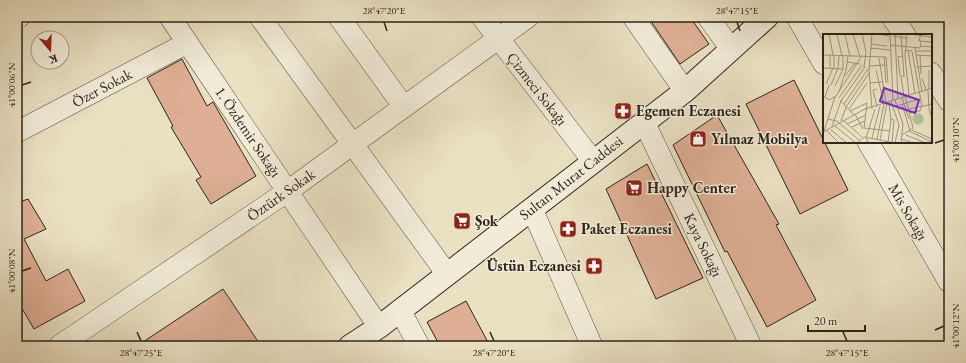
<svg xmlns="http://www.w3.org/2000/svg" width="966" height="363" font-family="'EB Garamond',serif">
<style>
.building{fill:#deaf94;stroke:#2e251c}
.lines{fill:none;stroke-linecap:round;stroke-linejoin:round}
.street-casing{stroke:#5d5446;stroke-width:22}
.secondary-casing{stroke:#2e251c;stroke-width:24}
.street{stroke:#f1ecd8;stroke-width:21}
.secondary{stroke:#f1ecd8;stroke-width:22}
.ticks{fill:none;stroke:#2e251c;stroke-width:1.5}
.labels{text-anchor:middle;stroke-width:3;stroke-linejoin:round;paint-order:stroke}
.street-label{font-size:15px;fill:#2e251c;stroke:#f1ecd8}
.poi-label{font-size:15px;font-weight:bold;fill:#2e251c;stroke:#f1ecd8;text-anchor:start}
.inset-road{fill:none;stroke:#9f9680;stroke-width:1}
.view{fill:#7b2cbf;fill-opacity:0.15;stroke:#7b2cbf;stroke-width:2}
.inset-edge{fill:none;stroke:#2e251c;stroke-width:2}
.neatline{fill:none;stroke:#2e251c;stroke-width:1.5}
.ticks-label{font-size:10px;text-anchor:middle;fill:#2e251c}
</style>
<rect width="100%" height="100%" fill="#eae1c3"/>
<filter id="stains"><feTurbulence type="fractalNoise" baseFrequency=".005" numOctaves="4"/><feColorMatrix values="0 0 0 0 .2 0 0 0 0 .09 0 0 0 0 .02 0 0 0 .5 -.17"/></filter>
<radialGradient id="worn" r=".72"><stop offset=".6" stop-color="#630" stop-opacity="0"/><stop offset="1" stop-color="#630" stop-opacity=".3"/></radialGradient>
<!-- building -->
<g class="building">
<path d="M648,17H690L709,44L680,64Z"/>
<path d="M182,59L207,106L213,102L256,176L211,204L196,180L201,177L171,127L173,126L147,78Z"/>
<path d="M794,80L848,190L800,214L746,104Z"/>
<path d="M717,115L779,224L776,225L816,300L767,327L727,251L725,252L673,145Z"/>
<path d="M647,164L703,278L656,299L606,189Z"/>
<path d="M28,199L46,229L24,239L46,281L68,269L85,301L34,329L17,300V203Z"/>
<path d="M223,289L261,346H137Z"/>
<path d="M466,301L490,346H440L427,322Z"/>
</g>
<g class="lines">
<defs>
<g id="street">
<path d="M170,17L379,327"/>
<path d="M260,17L447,274"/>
<path d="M339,17L404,107"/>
<path d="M482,17L593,161"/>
<path d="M633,17L685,91"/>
<path d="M708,17L731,49"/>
<path d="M797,17L824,64"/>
<path d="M892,17L905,35"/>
<path d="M17,18L19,17"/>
<path d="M931,73L949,101"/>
<path d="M644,122L751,346"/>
<path d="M17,132L187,43"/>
<path d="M868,142L949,282"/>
<path d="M532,209L592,346"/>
<path d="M400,310L419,346"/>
<path d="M59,346L288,191L528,17"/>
</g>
<path id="secondary" d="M350,346L379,327L685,91L767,17"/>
</defs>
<!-- street casing -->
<use href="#street" class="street-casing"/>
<!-- secondary casing -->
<use href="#secondary" class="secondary-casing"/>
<!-- street -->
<use href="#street" class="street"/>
<!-- secondary -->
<use href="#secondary" class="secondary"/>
</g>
<!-- ticks -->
<path class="ticks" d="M384,22L387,31M737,22L740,31M22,85L31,82M935,143L944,140M22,271L31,268M935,330L944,326M137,332L141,341M490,332L494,341M843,332L847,341"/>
<!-- icons -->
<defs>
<symbol id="pharmacy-square" viewBox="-11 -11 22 22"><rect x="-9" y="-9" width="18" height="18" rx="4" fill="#8f2418" stroke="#f1ecd8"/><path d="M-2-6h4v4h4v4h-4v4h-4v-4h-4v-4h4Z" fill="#fff"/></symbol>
<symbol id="shop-square" viewBox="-11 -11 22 22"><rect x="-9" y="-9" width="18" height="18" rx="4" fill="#8f2418" stroke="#f1ecd8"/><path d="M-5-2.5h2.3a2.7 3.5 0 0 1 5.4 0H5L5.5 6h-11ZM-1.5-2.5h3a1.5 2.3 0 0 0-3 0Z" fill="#fff"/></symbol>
<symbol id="supermarket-square" viewBox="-11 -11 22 22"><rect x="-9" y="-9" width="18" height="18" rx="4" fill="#8f2418" stroke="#f1ecd8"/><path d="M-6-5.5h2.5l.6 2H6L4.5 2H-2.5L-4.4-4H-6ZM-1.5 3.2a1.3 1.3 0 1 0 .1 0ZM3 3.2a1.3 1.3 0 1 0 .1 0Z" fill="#fff"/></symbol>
</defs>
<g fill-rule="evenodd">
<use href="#pharmacy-square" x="613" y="101" width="20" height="20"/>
<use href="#shop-square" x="688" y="129" width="20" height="20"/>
<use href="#supermarket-square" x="624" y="178" width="20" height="20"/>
<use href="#supermarket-square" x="452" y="211" width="20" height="20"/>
<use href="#pharmacy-square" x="558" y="219" width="20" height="20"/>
<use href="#pharmacy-square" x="584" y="256" width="20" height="20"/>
</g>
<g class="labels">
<!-- street labels -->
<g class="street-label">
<text transform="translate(102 88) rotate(-28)" y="5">Özer Sokak</text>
<text transform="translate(537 89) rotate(52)" y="5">Çizmeci Sokağı</text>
<text transform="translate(248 132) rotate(56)" y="5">1. Özdemir Sokağı</text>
<text transform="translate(571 178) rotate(-38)" y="5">Sultan Murat Caddesi</text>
<text transform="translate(281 195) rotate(-35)" y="5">Öztürk Sokak</text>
<text transform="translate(908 212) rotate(60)" y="5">Mis Sokağı</text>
<text transform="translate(703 245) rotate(64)" y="5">Kaya Sokağı</text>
</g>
<!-- poi labels -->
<g class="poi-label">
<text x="636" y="116">Egemen Eczanesi</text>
<text x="711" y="144">Yılmaz Mobilya</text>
<text x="647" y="193">Happy Center</text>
<text x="475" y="226">Şok</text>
<text x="581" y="234">Paket Eczanesi</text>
<text x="581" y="271" text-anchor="end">Üstün Eczanesi</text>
</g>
</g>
<!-- overview -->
<g transform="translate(823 34)">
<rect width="109" height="109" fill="#eae1c3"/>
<path d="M89.5 85a5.5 5.5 0 1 1 11 0a5.5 5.5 0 1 1-11 0Z" fill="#b0c499"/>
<path class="inset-road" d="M6,0L10,21M14,0L19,22M22,0L27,23M30,0L37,23M39,0L43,18L41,33M53,0L67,2M67,0L70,67M72,0L75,65M78,0L81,42M84,0L82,22L86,61M87,0L108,3M98,0L96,7L109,8M70,2L84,4M48,10L64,12M67,11L97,14L98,7M97,12L109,13M47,14L67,16M92,14L99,58M82,16L89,17L99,73M85,16L92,60M92,17H109M0,21L63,23L65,49M93,21L109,22M97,21L98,40M79,22L75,23L77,42H82M61,23L63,49M56,24L63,69M24,28L37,30M46,32L62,31M94,33L109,32M0,34L19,35M7,34V21M11,34V21M15,34L16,22M53,36L61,70L54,105M22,42L32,29M78,43L81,63M99,44L103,56M47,49L59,48M3,50L10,34M8,51L15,34M12,52L20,35V22M54,55L50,56L54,73M106,55V36M105,56L106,75L109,84M16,58L23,36L25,22M0,62L6,66L13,62L38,23M2,63L6,51M16,64L39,31M79,64L86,85M17,66L31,81M72,66L80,90L78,109M68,67L76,91L72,109M44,69L41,94L67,97M21,70L45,35M79,70L87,97M70,73L97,65M26,75L44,49M49,75L46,36L49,0M86,75L109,70M27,77L44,69M87,79L97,77L98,73M32,80L40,95M5,85L14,87L36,106M68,85L71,86L69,108M20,86L39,103M18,87L23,73L47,38M24,90L43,81M9,92L18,67L42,33M12,92L33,109M29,93L42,87M3,96L16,109M8,96L24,109M89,96L109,105M86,97L109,108M0,98L42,75L109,54M0,100L12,63M79,101L90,94L82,62M83,101L103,109M49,104L57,72M78,105L90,109M57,106L64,69M65,108L68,87L66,68M34,109L41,103L72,109M45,109L43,104L52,75"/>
<path class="view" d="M61,54L96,66L92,79L57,67Z"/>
<rect width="109" height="109" class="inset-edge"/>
</g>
<!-- margin -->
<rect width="966" height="363" fill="none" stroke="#eae1c3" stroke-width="44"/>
<!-- north arrow -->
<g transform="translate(50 50) rotate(161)"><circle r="19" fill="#f1ecd8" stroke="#a39c8d"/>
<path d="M0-3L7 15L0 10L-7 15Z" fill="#8f2418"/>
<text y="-6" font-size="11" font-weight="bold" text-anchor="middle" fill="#2e251c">K</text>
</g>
<!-- scale -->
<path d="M808 325v6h57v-6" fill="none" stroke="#2e251c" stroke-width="2"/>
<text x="814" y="325" font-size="12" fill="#2e251c" stroke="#f1ecd8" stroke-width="3" paint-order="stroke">20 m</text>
<rect x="22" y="22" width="922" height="319" class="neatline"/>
<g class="ticks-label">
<text x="384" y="14">28°47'20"E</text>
<text x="737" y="14">28°47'15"E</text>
<text transform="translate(11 85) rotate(-90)" y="4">41°00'06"N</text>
<text transform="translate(955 140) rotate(-90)" y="4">41°00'10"N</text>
<text transform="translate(11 271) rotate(-90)" y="4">41°00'08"N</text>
<text transform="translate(955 326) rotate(-90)" y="4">41°00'12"N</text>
<text x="141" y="356">28°47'25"E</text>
<text x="494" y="356">28°47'20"E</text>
<text x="847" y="356">28°47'15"E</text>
</g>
<rect width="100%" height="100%" filter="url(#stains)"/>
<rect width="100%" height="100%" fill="url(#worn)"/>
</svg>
